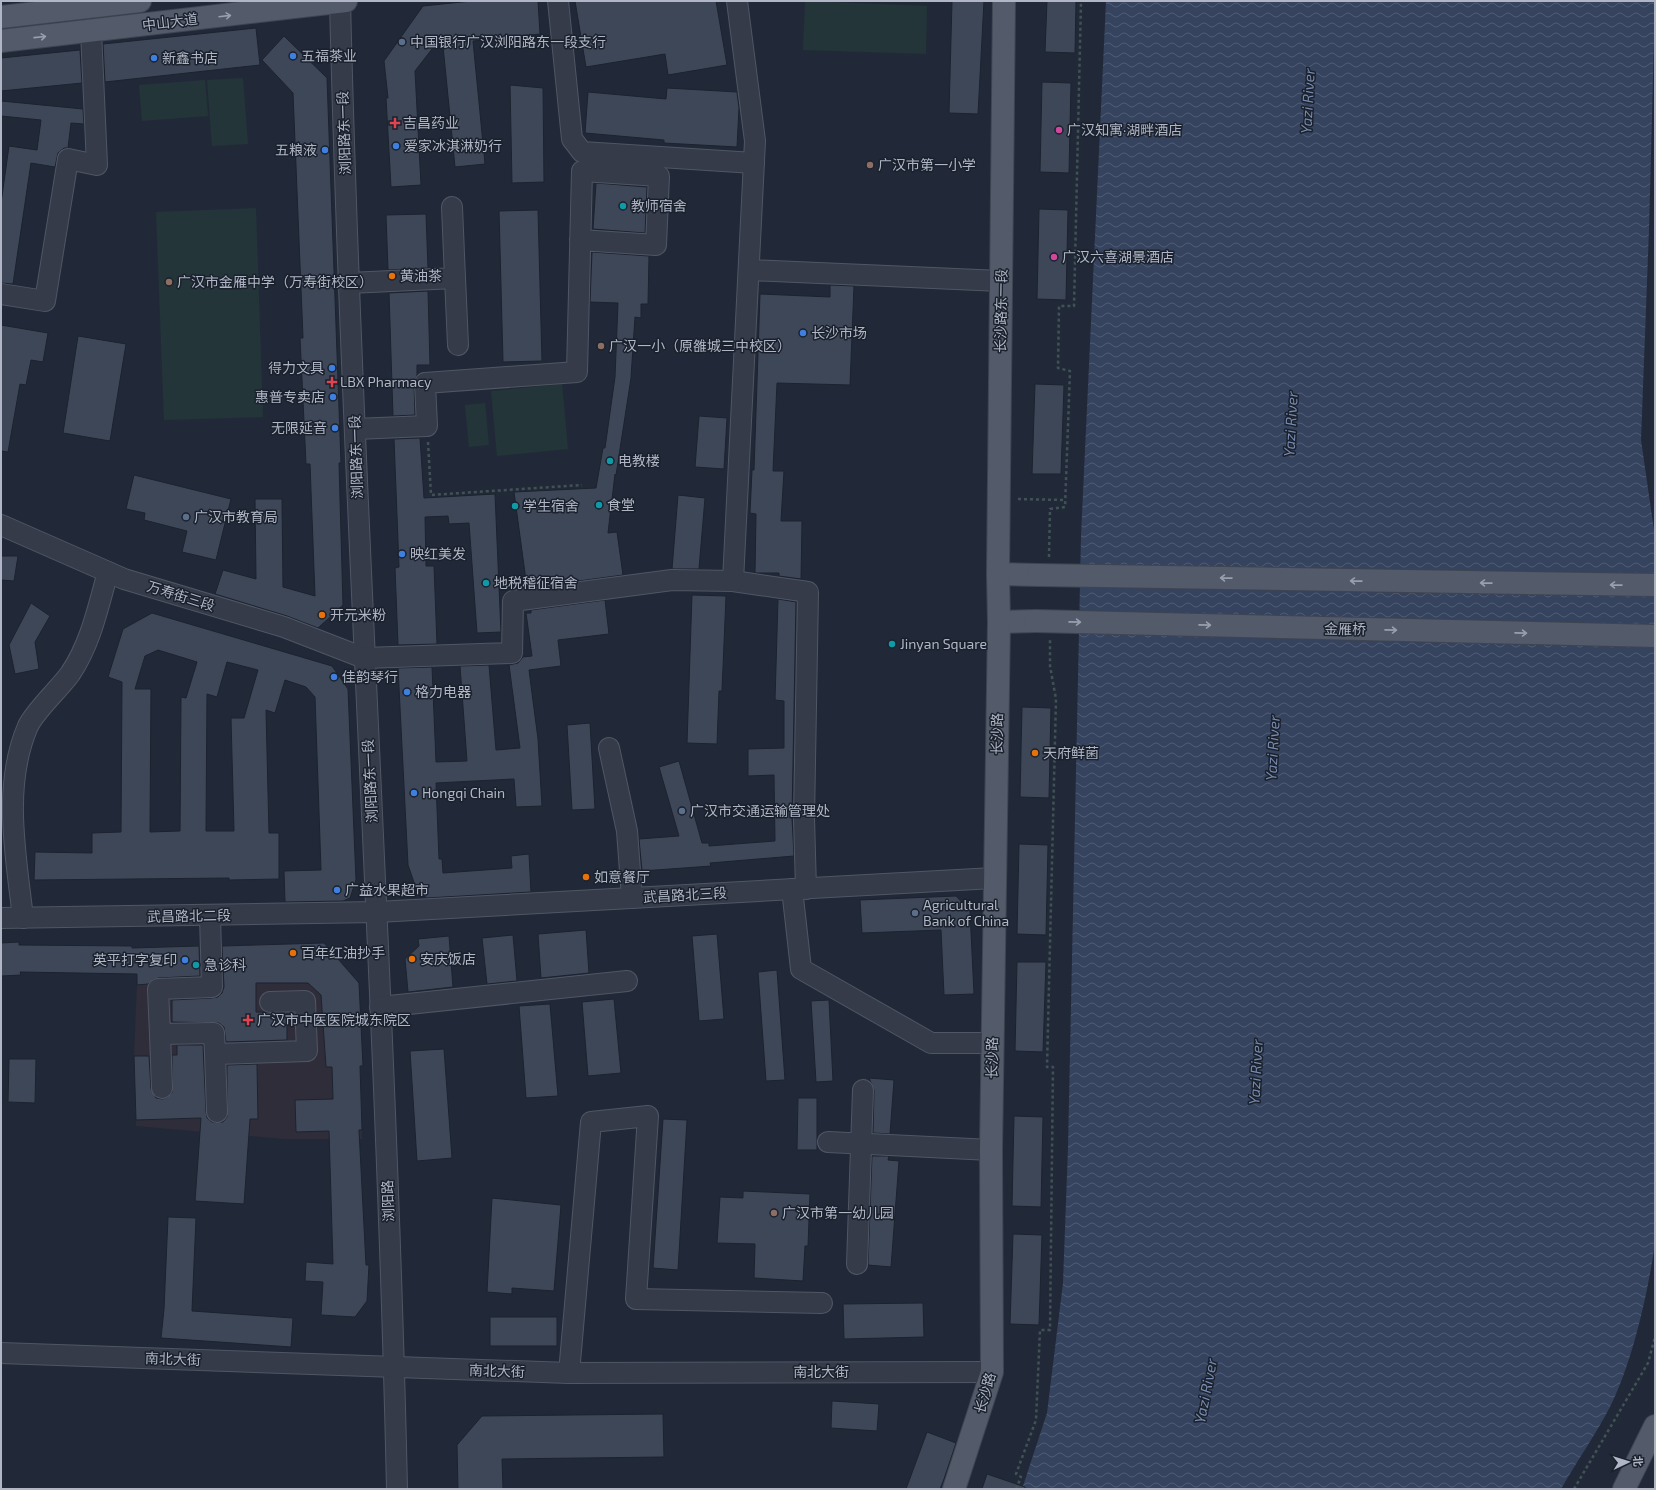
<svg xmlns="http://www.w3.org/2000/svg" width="1656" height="1490" font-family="'Exo 2','Noto Sans SC',sans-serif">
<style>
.medical{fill:#302d3a}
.pitch{fill:#233539}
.water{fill:url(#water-waves)}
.building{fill:#3d4758;stroke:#1c232f;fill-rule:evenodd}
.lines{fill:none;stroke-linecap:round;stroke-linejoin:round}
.minor-casing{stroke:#505664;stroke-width:22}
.major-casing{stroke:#3e4552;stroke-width:24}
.path{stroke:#415257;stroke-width:2.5;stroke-dasharray:3 3;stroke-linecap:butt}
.minor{stroke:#353b49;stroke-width:20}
.major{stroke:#535a69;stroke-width:22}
.major-bridge-casing{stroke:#3e4552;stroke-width:24;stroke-linecap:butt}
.major-bridge{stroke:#535a69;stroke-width:22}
.oneway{stroke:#999fae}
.service-dot{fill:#5c6f8a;stroke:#1a212d;stroke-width:1.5}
.shop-dot{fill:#3f7fe0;stroke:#1a212d;stroke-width:1.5}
.health-dot{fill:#e0444e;stroke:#1a212d;stroke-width:1.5}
.hotel-dot{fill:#d1479c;stroke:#1a212d;stroke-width:1.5}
.education-dot{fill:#8d6e63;stroke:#1a212d;stroke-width:1.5}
.culture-dot{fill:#0f9aa8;stroke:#1a212d;stroke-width:1.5}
.food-dot{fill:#e8710a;stroke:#1a212d;stroke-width:1.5}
.labels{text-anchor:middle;stroke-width:3;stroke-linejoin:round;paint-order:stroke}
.street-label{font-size:14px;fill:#b0b6c5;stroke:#1a212d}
.poi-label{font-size:14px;fill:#b0b6c5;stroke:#1a212d;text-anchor:start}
.water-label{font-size:15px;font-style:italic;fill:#788aad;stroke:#1a212d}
</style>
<defs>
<pattern id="water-waves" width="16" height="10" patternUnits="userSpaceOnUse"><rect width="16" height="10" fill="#35435f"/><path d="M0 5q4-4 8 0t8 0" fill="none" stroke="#505c74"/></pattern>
</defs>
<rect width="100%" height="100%" fill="#212938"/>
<!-- medical -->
<path class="medical" d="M324,943L359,983L362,1139H285L136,1126L134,1056L137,985L136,948Z"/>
<!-- pitch -->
<g class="pitch">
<path d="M805,1L927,6L926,54L803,50Z"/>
<path d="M243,78L248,144L212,146L207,80Z"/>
<path d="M205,80L208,116L142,121L139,85Z"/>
<path d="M256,208L263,417L164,420L156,212Z"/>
<path d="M562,384L568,449L497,456L491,391Z"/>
<path d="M485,403L489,445L469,447L465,405Z"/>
</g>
<!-- water -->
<path class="water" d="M1106,1H1655L1649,229L1641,440L1655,537V1243C1648,1292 1633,1360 1611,1405C1596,1434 1577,1461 1561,1489H1022L1047,1413L1063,1283L1068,1147L1081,536Z"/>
<!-- building -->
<g class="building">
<path d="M472,1H538L540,34L473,41L485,164L455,167L442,36L415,71L421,185L391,187L386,98H388L384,61L423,6Z"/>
<path d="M575,1H716L727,65L668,75L665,54L586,67Z"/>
<path d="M952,1H984L978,114L949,113Z"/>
<path d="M1047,1H1076L1075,53L1045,52Z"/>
<path d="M256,28L260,65L105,82L103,44Z"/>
<path d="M284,36L327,78L341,463H339L343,605L318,628L287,616L215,594L223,570L256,579L255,499H282L283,587L315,596L310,464H306L300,338H303L293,93L262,60Z"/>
<path d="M80,50L82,83L1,91V58Z"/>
<path d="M1042,82L1071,83L1069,173L1040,172Z"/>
<path d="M510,85L543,88L544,182L512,183Z"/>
<path d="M667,88L737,92L739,108L737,147L664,143V140L585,133L588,92L666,99Z"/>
<path d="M1,101L83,109L84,124L71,123L68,148H64L58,153L55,167L31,163L13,284L1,283V203L9,146L37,150L41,120L1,116Z"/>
<path d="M596,183L647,187L645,233L593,229Z"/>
<path d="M1039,209L1068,210L1066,300L1037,299Z"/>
<path d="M538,210L542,361L503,362L499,211Z"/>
<path d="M426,214L428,268L388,270L386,215Z"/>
<path d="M592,252L649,256L648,304H641V318L635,317L631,378L616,475L615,474L608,533L617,532L623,575L527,588L514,492L596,488L603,448H605L615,377L618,303L590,302Z"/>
<path d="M830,285L854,286L850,385L777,383L773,471H784L781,521H802L801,579L779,576V573H755L756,514L750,513L752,470H754L760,294L830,297Z"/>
<path d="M428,291L430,365H417V375L414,384L415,415L393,416L389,293Z"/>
<path d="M1,325L48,333L43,362L31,360L26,385L20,384L8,452L1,451Z"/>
<path d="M78,336L126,344L110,441L63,433Z"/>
<path d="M1035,384L1064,385L1061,474H1032Z"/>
<path d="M699,416L727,418L724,469L695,467Z"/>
<path d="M420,438L424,498L495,494L501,632L477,633L469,523L449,524L448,516L425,517L426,566H434L437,644L398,645L395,568L399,567L394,439Z"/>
<path d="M134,475L231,499L216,560L182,552L187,531L144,520L145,513L126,509Z"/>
<path d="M678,495L705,498L699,569H672Z"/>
<path d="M1,556H18L14,581L1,580Z"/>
<path d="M692,595L726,596L722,691H719L717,744L687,743Z"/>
<path d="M778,599L796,602L792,818L794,856L710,863L711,866L642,871L639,839L679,836L659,767L679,761L702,843H709V846L775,841L774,775L748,776V749L784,748V701L775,700Z"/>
<path d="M605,600L609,634L558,640L561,666L529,670L538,739L542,806L516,807L514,779L436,783L439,859H442L443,873L512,868L511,856L529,854L531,892L427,898L417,891L408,865L398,668L432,667L436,762L467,761L460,666L489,665L496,750L520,748L509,665L518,663L523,657L532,656L526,613H531V610Z"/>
<path d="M31,603L50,616L35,642L39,669L15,674L9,645Z"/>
<path d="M152,613L332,666L348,689L356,880L350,898L343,901L285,902L284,871L321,870L315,697L306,687L285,680L275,713L266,710L269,833H279V879L229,880V878L34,880L35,852L92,853V833L121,832L122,682L108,677L123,629ZM158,650L197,662L186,698L181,697L180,831L150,832L151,689H135L145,656ZM227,662L258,670L244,718H231L234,831H206L207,694L217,697Z"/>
<path d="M1022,707L1051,708L1049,798L1020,797Z"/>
<path d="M590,723L595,809L572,810L567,725Z"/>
<path d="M1019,844L1048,845L1046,935L1017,934Z"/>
<path d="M956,896L970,911L974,994L944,995L941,930L862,933L860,900Z"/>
<path d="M586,930L589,973L541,978L538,934Z"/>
<path d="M717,934L724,1019L699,1021L692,936Z"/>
<path d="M513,935L517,981L487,984L482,938Z"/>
<path d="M449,936L453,987L408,992L405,959L419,946L418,939Z"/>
<path d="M19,942V945L132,946V948L199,946L200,976L158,978L152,980L148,984L137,985V974L20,972L21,975L1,976V943Z"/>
<path d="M324,943L359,983L363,1066H360L362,1130H359L366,1265H369L367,1301L355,1317L321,1315L323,1282L305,1281L306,1262L333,1264L329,1131L296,1132L295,1100L333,1099L332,1067H326L321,995L308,983H256V1012L287,1013V1040L226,1042L224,1027L219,1023L172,1022V1000L212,998L218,997L222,993L224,987L222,946Z"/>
<path d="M1017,962H1046L1043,1052L1015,1051Z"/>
<path d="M777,970L785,1080L766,1081L758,972Z"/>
<path d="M614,999L621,1073L588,1076L582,1002Z"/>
<path d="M829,1000L833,1081L816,1082L811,1001Z"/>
<path d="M550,1004L558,1096L526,1098L519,1006Z"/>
<path d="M177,1045H203L206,1112L207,1118L212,1122H223L227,1117V1065L257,1064L258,1119H250L244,1204L195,1201L201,1118L136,1120L134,1056H149L151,1089L156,1098L163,1099L168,1097L172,1093V1055H177Z"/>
<path d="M444,1049L452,1158L417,1161L410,1051Z"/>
<path d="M9,1059H36L35,1103L8,1102Z"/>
<path d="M869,1078L894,1080L890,1134L873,1133L874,1090Z"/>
<path d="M798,1098H817V1150H797Z"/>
<path d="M1014,1116L1043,1117L1041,1207L1012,1206Z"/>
<path d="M663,1119L687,1120L678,1270L653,1268Z"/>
<path d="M872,1156H889L888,1160L899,1161L891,1267L868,1265Z"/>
<path d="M743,1191L810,1194L808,1246H805L803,1281L754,1278L755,1244L717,1243L720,1197L743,1198Z"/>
<path d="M492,1198L561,1205L554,1291L512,1288V1294L487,1292Z"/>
<path d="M168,1217L196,1218L192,1311L293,1318L291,1347L161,1338L164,1309Z"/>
<path d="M1013,1234L1042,1235L1039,1325L1010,1324Z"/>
<path d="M923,1303L924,1337L844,1339L843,1304Z"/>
<rect x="490" y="1317" width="67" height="29"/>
<path d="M832,1401L879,1404L877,1431L831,1428Z"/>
<path d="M663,1414L664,1457L502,1459L503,1489H458L457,1445L482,1416Z"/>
<path d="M927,1432L956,1443L944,1479L940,1489H906Z"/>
<path d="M987,1474L1025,1487V1489H982Z"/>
</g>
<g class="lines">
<defs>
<g id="minor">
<path d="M340,1C352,497 386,993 397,1489"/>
<path d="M558,1L572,139L582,152L754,163"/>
<path d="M749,270L1001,281"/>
<path d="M455,278L458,345"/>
<path d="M349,283L455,278L452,207"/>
<path d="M1,294L45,301L68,159L97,165L91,31"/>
<path d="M355,429L427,426L425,383L577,372L582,171L659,176L656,245L580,240"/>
<path d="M1,525L124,579L284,627L364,658L512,653L513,601L672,580L733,581L808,592L804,818L806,889"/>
<path d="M733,581L755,141L737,1"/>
<path d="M609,748L627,831L632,898"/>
<path d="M792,889L801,969L931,1043H992"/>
<path d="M210,916L212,987L158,989L160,1034L214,1033L215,1054L307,1051L305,1001L270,1002"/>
<path d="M1,918L377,912L994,878"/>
<path d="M23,918C16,856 2,786 28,726C35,711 59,689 70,674C91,643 98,607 108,572"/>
<path d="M380,1007L627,981"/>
<path d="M160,1034L162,1088"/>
<path d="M215,1054L217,1112"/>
<path d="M828,1142L991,1150"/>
<path d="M857,1264L863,1090"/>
<path d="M1,1353L569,1373L992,1372"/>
<path d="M569,1373L591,1122L648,1116L636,1299L822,1303"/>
</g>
<g id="major">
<path d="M1,17L140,1"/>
<path d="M1,41L346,1"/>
<path d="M998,574L1038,575"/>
<path d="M999,622L1036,621"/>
<path d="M954,1489L992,1372L991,1150L999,622L998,574L1004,1"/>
<path d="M1624,1489L1655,1426"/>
</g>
</defs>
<!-- minor casing -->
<use href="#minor" class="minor-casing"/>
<!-- major casing -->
<use href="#major" class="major-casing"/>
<!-- path -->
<g class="path">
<path d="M428,442L431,495L582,485"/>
<path d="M1018,499L1065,500"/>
<path d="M1049,557L1050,509L1065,507L1070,371L1058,368L1059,306H1074L1081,1"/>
<path d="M1016,1489L1021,1477L1016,1474L1036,1420L1040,1330H1050L1053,1067H1047L1056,699L1050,666V640"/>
<path d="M1574,1489L1648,1363L1655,1337"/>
</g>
<!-- minor -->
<use href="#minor" class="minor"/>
<!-- major -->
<use href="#major" class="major"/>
<defs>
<g id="major-bridge">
<path d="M1038,575L1655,585"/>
<path d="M1036,621L1655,636"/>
</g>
</defs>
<!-- major-bridge casing -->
<use href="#major-bridge" class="major-bridge-casing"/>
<!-- major-bridge -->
<use href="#major-bridge" class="major-bridge"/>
</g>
<!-- one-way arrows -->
<defs><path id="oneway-shaft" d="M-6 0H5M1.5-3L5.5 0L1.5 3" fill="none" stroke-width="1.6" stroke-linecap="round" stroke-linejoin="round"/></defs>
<g class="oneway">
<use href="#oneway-shaft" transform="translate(225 16) rotate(-7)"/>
<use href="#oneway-shaft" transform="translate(40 37) rotate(-6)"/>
<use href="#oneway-shaft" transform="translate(1226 578) rotate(-179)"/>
<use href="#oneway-shaft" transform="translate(1356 581) rotate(-179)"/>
<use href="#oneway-shaft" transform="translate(1486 583) rotate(-179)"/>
<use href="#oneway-shaft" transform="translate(1616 585) rotate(-179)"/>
<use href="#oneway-shaft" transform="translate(1075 622) rotate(1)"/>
<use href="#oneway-shaft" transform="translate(1205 625) rotate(1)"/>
<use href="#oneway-shaft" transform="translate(1391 630) rotate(1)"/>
<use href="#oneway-shaft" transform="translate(1521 633) rotate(1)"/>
</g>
<!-- markers -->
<g class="service-dot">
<circle cx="402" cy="42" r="4"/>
<circle cx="186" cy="517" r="4"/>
<circle cx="682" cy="811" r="4"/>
<circle cx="915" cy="913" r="4"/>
</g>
<g class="shop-dot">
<circle cx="293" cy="56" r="4"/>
<circle cx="154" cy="58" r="4"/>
<circle cx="396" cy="146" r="4"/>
<circle cx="325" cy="150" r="4"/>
<circle cx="803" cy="333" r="4"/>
<circle cx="332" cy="368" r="4"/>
<circle cx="333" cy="397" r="4"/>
<circle cx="335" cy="428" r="4"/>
<circle cx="402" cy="554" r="4"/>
<circle cx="334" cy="677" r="4"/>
<circle cx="407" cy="692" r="4"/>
<circle cx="414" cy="793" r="4"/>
<circle cx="337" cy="890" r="4"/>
<circle cx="185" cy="960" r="4"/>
</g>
<g class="health-dot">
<path d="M393 117h4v4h4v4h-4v4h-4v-4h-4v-4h4z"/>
<path d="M330 376h4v4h4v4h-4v4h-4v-4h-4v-4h4z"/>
<path d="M246 1014h4v4h4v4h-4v4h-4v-4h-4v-4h4z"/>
</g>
<g class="hotel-dot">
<circle cx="1059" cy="130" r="4"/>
<circle cx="1054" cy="257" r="4"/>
</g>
<g class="education-dot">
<circle cx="870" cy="165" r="4"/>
<circle cx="169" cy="282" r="4"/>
<circle cx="601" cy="346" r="4"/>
<circle cx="774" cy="1213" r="4"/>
</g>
<g class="culture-dot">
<circle cx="623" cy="206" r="4"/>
<circle cx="610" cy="461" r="4"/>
<circle cx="599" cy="505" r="4"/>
<circle cx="515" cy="506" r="4"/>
<circle cx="486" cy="583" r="4"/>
<circle cx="892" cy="644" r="4"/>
<circle cx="196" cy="965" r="4"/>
</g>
<g class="food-dot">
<circle cx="392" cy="276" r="4"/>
<circle cx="322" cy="615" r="4"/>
<circle cx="1035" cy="753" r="4"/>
<circle cx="586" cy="877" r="4"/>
<circle cx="293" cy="953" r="4"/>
<circle cx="412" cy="959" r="4"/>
</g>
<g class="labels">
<!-- street labels -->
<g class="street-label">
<text transform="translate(170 22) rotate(-7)" y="5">中山大道</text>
<text transform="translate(344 133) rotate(-92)" y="5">浏阳路东一段</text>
<text transform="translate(1001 311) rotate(-89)" y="5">长沙路东一段</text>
<text transform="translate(356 457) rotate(-92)" y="5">浏阳路东一段</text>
<text transform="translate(181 596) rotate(17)" y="5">万寿街三段</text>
<text transform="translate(1345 629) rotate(1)" y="5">金雁桥</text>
<text transform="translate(997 734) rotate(-89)" y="5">长沙路</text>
<text transform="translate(370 781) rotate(-93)" y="5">浏阳路东一段</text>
<text transform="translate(685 895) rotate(-3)" y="5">武昌路北三段</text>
<text transform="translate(189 916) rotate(-1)" y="5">武昌路北二段</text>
<text transform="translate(992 1058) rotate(-89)" y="5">长沙路</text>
<text transform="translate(388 1201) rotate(-92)" y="5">浏阳路</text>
<text transform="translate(173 1359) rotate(2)" y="5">南北大街</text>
<text transform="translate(497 1371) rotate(2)" y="5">南北大街</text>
<text x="821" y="1377">南北大街</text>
<text transform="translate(985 1393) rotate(-74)" y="5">长沙路</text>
</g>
<!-- poi labels -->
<g class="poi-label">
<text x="410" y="47">中国银行广汉浏阳路东一段支行</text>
<text x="301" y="61">五福茶业</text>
<text x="162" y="63">新鑫书店</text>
<text x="403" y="128">吉昌药业</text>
<text x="1067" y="135">广汉知寓·湖畔酒店</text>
<text x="404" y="151">爱家冰淇淋奶行</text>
<text x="317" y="155" text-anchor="end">五粮液</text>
<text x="878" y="170">广汉市第一小学</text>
<text x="631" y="211">教师宿舍</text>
<text x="1062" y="262">广汉六喜湖景酒店</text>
<text x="400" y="281">黄油茶</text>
<text x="177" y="287">广汉市金雁中学（万寿街校区）</text>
<text x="811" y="338">长沙市场</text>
<text x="609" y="351">广汉一小（原雒城三中校区）</text>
<text x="324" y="373" text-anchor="end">得力文具</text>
<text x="340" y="387">LBX Pharmacy</text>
<text x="325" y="402" text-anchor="end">惠普专卖店</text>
<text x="327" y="433" text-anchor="end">无限延音</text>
<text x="618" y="466">电教楼</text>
<text x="607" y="510">食堂</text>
<text x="523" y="511">学生宿舍</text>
<text x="194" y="522">广汉市教育局</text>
<text x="410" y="559">映红美发</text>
<text x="494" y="588">地税稽征宿舍</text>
<text x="330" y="620">开元米粉</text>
<text x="900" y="649">Jinyan Square</text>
<text x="342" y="682">佳韵琴行</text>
<text x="415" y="697">格力电器</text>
<text x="1043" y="758">天府鲜菌</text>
<text x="422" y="798">Hongqi Chain</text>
<text x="690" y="816">广汉市交通运输管理处</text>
<text x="594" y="882">如意餐厅</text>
<text x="345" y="895">广益水果超市</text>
<text x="923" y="910">Agricultural<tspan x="923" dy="16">Bank of China</tspan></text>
<text x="301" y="958">百年红油抄手</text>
<text x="420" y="964">安庆饭店</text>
<text x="177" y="965" text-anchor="end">英平打字复印</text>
<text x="204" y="970">急诊科</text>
<text x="257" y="1025">广汉市中医医院城东院区</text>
<text x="782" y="1218">广汉市第一幼儿园</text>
</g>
<!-- water labels -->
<g class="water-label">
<text transform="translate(1308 101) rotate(-87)" y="5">Yazi River</text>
<text transform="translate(1291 424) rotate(-87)" y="5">Yazi River</text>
<text transform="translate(1273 748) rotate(-87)" y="5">Yazi River</text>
<text transform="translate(1256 1072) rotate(-87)" y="5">Yazi River</text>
<text transform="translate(1206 1391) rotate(-79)" y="5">Yazi River</text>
</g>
</g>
<!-- border -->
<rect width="1656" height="1490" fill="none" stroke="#b0b6c5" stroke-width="4"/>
<!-- north arrow -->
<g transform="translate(1628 1462) rotate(86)" stroke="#1a212d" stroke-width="3" paint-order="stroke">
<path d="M0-3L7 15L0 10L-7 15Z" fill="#b0b6c5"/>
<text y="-6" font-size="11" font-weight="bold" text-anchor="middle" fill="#b0b6c5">北</text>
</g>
</svg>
